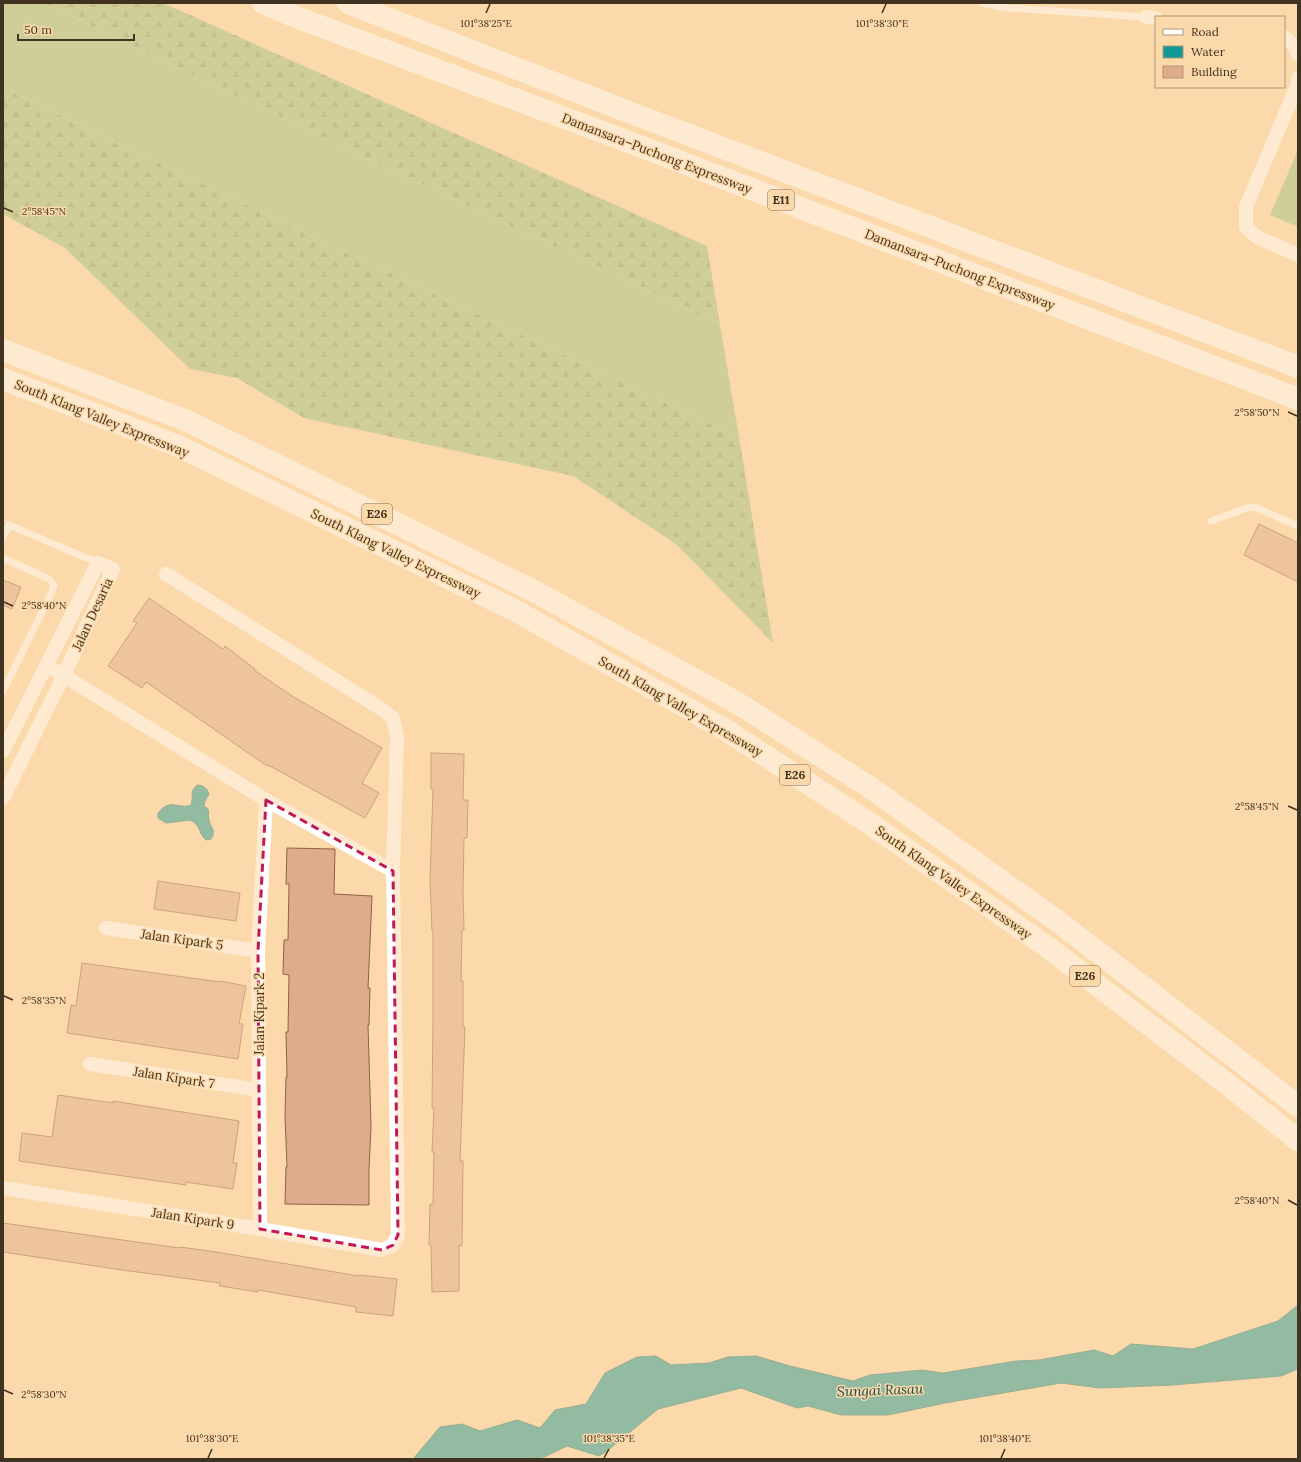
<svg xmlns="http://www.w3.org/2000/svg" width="1301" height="1462" font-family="Lora,serif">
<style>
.grass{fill:#9bc283}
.forest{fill:url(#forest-firs)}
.water{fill:#129797;stroke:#207974}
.building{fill:#ddac8d;stroke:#8f6245}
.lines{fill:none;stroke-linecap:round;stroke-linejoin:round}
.lane{stroke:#fff;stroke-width:7}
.street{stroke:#fff;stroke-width:14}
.highway{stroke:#fff;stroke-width:22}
.marked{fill:none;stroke:#c2185b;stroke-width:3;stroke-dasharray:8 5;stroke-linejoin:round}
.ticks{fill:none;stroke:#413321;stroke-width:1.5}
.labels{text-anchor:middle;stroke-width:3;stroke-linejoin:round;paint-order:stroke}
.shield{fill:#fcd9aa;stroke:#79654a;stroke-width:1}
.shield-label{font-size:12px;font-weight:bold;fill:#413321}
.street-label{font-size:13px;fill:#413321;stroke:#fcd9aa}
.water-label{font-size:14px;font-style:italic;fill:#164948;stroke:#fcd9aa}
.ticks-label{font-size:10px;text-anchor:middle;fill:#413321;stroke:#fcd9aa;stroke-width:3;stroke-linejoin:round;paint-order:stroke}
</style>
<defs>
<pattern id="forest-firs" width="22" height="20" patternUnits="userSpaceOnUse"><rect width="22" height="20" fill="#9bc283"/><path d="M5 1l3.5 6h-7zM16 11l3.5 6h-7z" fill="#809e6b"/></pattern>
</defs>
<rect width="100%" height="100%" fill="#fcd9aa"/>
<!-- grass -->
<g class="grass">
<path d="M3,3H44L345,148L720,325L739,437L305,233L3,88Z"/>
<path d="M1298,150V227L1270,215Z"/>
</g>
<!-- forest -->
<g class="forest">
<path d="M44,3H163L707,246L720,325L345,148Z"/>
<path d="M3,88L305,233L739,437L773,643L676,544L573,476L304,418L237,378L190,369L65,248L3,214Z"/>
</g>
<!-- water -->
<g class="water">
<path d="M197,785C203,785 207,788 209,794L205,801L204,806L208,809C209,813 208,816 209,820C210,828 217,830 211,839L206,840C198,833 201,825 190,820L166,823L158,818V813C171,797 179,810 191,805C194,796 189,793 197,785Z"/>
<path d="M1298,1305V1369L1281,1376L1173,1385L1100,1388L1061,1383L945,1403L888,1415H841L808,1406L797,1408L741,1388L658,1409L607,1451L599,1456L567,1446L544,1457L519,1459H413L440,1427L462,1424L480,1431L517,1420L540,1428L555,1410L586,1404L605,1373L637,1357L656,1356L671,1365L709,1363L728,1357L756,1356L790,1366L853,1381L870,1375L922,1370L943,1373L1016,1361L1039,1360L1094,1350L1113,1356L1131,1344L1193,1349L1278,1321Z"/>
</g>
<!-- building -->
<g class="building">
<path d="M1259,524L1298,543V582L1244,555Z"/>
<path d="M3,580L21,587L12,609L3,605Z"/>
<path d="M149,598L223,649L225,646L255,669L254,670L292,696L382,748L362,783L379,793L365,818L268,765L267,766L146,682L142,688L108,666L137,623L133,621Z"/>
<path d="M431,753L464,754L463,800H468L467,838H464L463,893L464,930H462L461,981H463V1027H465L460,1161H463L462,1246L459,1245V1291L432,1292L431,1245H429L430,1204H433L434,1152H432L434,1108H432L433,1018V931H432L430,880L433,789H431Z"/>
<path d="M287,848L335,849L334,894L372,896L368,988H370L369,1025H368L371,1126L369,1170V1205L285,1204L286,1167H287L285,1116L286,1077H287L286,1032H288L289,975L283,974L284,940H288L289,884H286Z"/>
<path d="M158,881L240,893L236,921L154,909Z"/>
<path d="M82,963L220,982V981L246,986L239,1024H243L238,1059L67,1033L71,1005L76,1006Z"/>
<path d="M58,1095L113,1103V1101L239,1121L233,1163H237L233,1189L186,1182V1185L19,1161L22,1133L52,1137Z"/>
<path d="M3,1223L179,1248L180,1247L216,1252L359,1276V1275L397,1279L393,1316L356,1312V1307L258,1290V1292L220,1286V1283L122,1270L3,1252Z"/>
</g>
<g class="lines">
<!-- lane -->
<g class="lane">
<path d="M982,3L1007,8L1146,17"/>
<path d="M1211,521L1250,507L1257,508L1298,526"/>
<path d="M3,538L9,525L98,563"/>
<path d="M3,558L49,579L54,585L52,592L3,691"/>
</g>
<!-- street -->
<g class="street">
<path d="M1146,17L1156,18"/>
<path d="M1284,37C1290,41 1297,48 1298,55"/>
<path d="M1298,78V83L1246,207V227L1257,237L1298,255"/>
<path d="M56,671L266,800L393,871"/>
<path d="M3,751L98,563L113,569L64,675L3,798"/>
<path d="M106,928L258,951"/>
<path d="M90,1064L259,1090"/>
<path d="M3,1188L260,1229L382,1250L393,1245L398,1235L393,871L397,736L393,718L380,708L166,574"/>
<path d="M260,1229L258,951L266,800"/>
</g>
<!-- highway -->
<g class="highway">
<path d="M263,3L296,17L629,142L1298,399"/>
<path d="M348,3L634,114L1298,367"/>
<path d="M3,350L185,420L532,590L739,704L871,788L1060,923L1298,1106"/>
<path d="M3,379L178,446L518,612L724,729L866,821L1046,946L1231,1087L1298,1140"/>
</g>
</g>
<!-- marked area -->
<path d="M0 0H1301V1462H0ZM266,800L393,871L398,1235L393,1245L382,1250L260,1229L258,951Z" fill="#fcd9aa" fill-opacity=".55" fill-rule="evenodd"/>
<path class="marked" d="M266,800L393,871L398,1235L393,1245L382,1250L260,1229L258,951Z"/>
<!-- ticks -->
<path class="ticks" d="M486,13L490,4M882,13L886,4M4,208L13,212M1288,412L1297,416M4,602L13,606M1288,806L1297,810M4,996L13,1000M1288,1200L1297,1205M4,1390L13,1394M208,1458L212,1449M604,1458L609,1449M1001,1458L1005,1449"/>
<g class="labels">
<!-- shield labels -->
<g class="shield">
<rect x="768" y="190" width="26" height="20" rx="3"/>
<rect x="362" y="504" width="30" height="20" rx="3"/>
<rect x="780" y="765" width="30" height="20" rx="3"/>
<rect x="1070" y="966" width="30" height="20" rx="3"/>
</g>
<g class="shield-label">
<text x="781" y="204">E11</text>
<text x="377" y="518">E26</text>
<text x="795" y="779">E26</text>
<text x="1085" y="980">E26</text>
</g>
<!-- street labels -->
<g class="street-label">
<text transform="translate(657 153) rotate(21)" y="5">Damansara–Puchong Expressway</text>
<text transform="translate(960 269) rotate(21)" y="5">Damansara–Puchong Expressway</text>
<text transform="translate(102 418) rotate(22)" y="5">South Klang Valley Expressway</text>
<text transform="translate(396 553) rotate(26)" y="5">South Klang Valley Expressway</text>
<text transform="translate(92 614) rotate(-65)" y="5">Jalan Desaria</text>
<text transform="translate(681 706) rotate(30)" y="5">South Klang Valley Expressway</text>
<text transform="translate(954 882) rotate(35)" y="5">South Klang Valley Expressway</text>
<text transform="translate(182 939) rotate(8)" y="5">Jalan Kipark 5</text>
<text transform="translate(259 1014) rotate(-90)" y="5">Jalan Kipark 2</text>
<text transform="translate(174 1077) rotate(9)" y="5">Jalan Kipark 7</text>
<text transform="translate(193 1218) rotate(9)" y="5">Jalan Kipark 9</text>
</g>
<!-- water labels -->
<g class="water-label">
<text transform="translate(880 1390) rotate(-2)" y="5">Sungai Rasau</text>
</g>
</g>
<g class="ticks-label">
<text x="486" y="27">101°38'25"E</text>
<text x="882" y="27">101°38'30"E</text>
<text x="44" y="215">2°58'45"N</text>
<text x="1257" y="416">2°58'50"N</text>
<text x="44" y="609">2°58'40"N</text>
<text x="1257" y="810">2°58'45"N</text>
<text x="44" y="1004">2°58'35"N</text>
<text x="1257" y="1204">2°58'40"N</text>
<text x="44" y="1398">2°58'30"N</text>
<text x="212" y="1442">101°38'30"E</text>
<text x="609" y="1442">101°38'35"E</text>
<text x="1005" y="1442">101°38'40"E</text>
</g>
<!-- border -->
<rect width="1301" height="1462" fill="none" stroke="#413321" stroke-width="8"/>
<!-- legend -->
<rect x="1155" y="16" width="130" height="72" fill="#fcd9aa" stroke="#b19773"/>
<rect x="1163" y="29" width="20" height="6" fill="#ffffff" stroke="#b19773"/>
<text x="1191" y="36" font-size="12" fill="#413321">Road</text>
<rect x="1163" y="46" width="20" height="12" fill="#129797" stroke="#b19773"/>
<text x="1191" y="56" font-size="12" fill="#413321">Water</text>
<rect x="1163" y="66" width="20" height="12" fill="#ddac8d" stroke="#b19773"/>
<text x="1191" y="76" font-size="12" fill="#413321">Building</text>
<!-- scale -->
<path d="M18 34v6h116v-6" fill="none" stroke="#413321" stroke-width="2"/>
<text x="24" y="34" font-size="12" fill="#413321" stroke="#fcd9aa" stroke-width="3" paint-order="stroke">50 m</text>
</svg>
